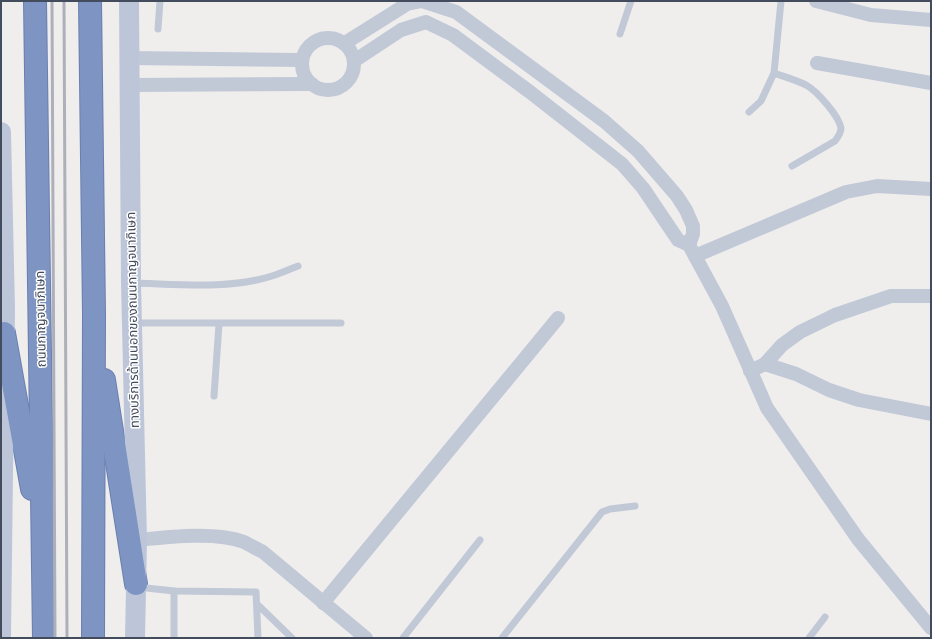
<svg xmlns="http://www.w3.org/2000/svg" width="932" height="639" font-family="'Fira Sans Condensed','Noto Sans Thai',sans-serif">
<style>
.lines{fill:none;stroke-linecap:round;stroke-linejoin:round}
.highway-casing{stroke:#697faf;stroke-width:24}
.lane{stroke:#c1c9d7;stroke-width:7}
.street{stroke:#c1c9d7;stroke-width:14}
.secondary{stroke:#bdc6d9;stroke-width:20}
.highway{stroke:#7e94c3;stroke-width:22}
.rail{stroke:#aeb0b9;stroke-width:3}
.labels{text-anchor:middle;stroke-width:3;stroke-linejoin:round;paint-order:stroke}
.street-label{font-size:13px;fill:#434c5d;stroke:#fff}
</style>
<rect width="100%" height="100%" fill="#f0eded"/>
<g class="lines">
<defs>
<g id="highway">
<path d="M35,1L44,638"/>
<path d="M90,1L94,314L93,638"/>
<path d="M4,333L32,489"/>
<path d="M104,380L136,584"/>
</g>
</defs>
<!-- highway casing -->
<use href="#highway" class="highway-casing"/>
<!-- lane -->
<g class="lane">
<path d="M158,29L160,1"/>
<path d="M620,34L631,1"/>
<path d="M774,73C785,77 796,80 806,85C817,91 839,116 841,128C841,133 838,137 835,141L792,166"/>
<path d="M749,112L761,101L774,73L781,1"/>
<path d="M131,283C177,284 228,290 272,276C281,273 290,269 298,266"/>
<path d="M133,323H341"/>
<path d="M214,396L219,324"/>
<path d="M137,587L174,591L256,592L258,638"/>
<path d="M174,591V638"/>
<path d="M258,605L292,638"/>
<path d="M403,638L480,540"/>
<path d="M502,638L602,512L610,509L635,506"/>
<path d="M809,638L825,617"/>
</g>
<!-- street -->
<g class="street">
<path d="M816,1L871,15L931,20"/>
<circle cx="328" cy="64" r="26"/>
<path d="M345,43L407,4L422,1L456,12L604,121L638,151L677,196L686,210L693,226V234L689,245"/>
<path d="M128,58L302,60"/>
<path d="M354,61L401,30L426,22L453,35L530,92L622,164L643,188L678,240L689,245L722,306L767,408L858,539L931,628"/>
<path d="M817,63L931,83"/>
<path d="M129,85L312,84"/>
<path d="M695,256L846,192L877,186L931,189"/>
<path d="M765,364L782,345L800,332L835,315L891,296H931"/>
<path d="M750,371L765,364L796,374L829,390L859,400L931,414"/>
<path d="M137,540C167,537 216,531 244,542C250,545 257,549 263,552L366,638"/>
<path d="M323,603L558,318"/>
</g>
<!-- secondary -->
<g class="secondary">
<path d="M129,1L131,283L137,540L135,638"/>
<path d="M1,132L5,309L1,638"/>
</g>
<!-- highway -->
<use href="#highway" class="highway"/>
<!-- rail -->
<g class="rail">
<path d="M52,1L55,638"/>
<path d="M64,1L67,638"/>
</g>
</g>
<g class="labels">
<!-- street labels -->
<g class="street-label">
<text transform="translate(40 319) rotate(-91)" y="5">ถนนกาญจนาภิเษก</text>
<text transform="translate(132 320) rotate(-91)" y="5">ทางบริการด้านนอกของถนนกาญจนาภิเษก</text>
</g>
</g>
<!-- border -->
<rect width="932" height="639" fill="none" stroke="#434c5d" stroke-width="4"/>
</svg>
